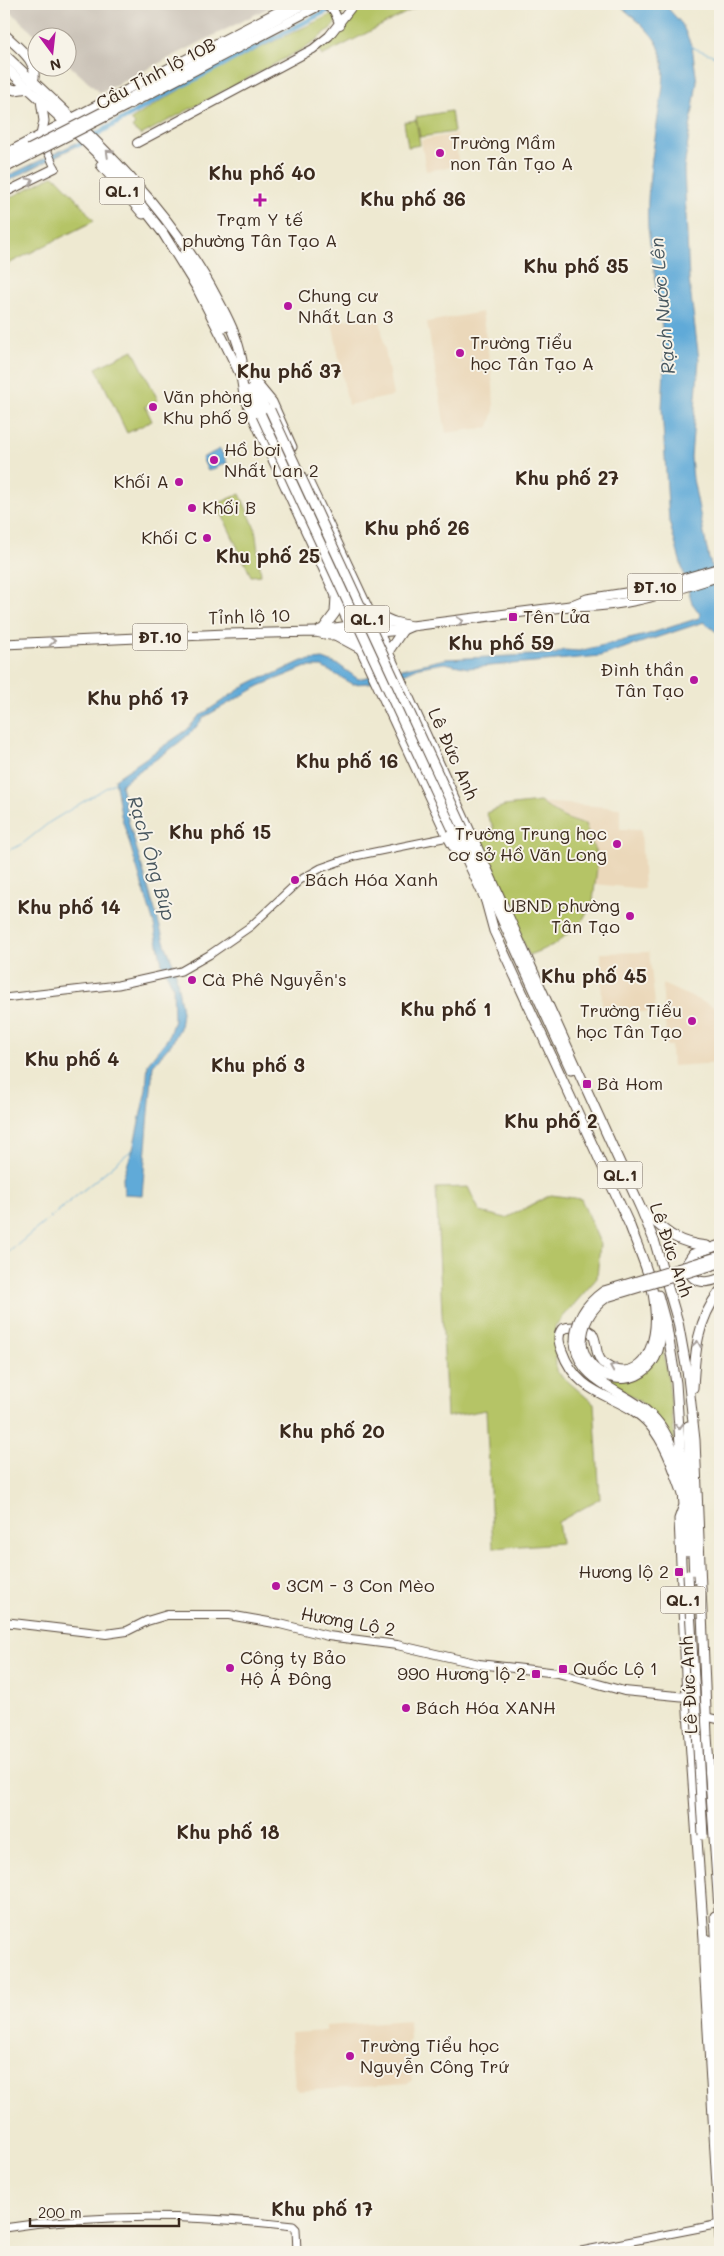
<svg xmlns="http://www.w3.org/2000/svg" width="724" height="2256" font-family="Mali,sans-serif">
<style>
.built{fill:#ebd8ba}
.industrial{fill:#cbc3b8}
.green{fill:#b5c466;stroke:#787742}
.water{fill:#61aad8;stroke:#4e6a7b}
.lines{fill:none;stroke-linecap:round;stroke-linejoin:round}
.stream{stroke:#61aad8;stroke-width:1}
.canal{stroke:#61aad8;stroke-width:5}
.tertiary-casing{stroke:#564739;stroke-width:9}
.secondary-casing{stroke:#564739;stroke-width:10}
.primary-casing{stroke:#564739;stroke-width:11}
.trunk-casing{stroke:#564739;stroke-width:11}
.tertiary{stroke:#fff;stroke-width:7}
.secondary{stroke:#fff;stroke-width:8}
.primary{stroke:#fff;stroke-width:9}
.trunk{stroke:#fff;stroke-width:9}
.secondary-bridge-casing{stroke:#564739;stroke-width:10;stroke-linecap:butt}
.trunk-bridge-casing{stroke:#564739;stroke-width:11;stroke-linecap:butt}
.secondary-bridge{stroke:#fff;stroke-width:8}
.trunk-bridge{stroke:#fff;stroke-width:9}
.oneway{stroke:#a79f9a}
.poi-dot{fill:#b5179e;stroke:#f7f3e8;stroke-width:2}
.labels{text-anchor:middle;stroke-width:4;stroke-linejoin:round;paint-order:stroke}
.shield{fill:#f7f3e8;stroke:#73665b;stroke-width:1}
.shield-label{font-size:16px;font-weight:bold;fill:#3b2a1e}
.street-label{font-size:18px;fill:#3b2a1e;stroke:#f7f3e8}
.poi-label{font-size:18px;fill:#3b2a1e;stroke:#f7f3e8;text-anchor:start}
.neighbourhood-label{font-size:19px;font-weight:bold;fill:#3b2a1e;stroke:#f7f3e8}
.water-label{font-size:19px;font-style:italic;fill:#48575f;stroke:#f7f3e8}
</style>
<rect width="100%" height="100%" fill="#f7f3e8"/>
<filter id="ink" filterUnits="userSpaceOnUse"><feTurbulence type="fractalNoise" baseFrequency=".02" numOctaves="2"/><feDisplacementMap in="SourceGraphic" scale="10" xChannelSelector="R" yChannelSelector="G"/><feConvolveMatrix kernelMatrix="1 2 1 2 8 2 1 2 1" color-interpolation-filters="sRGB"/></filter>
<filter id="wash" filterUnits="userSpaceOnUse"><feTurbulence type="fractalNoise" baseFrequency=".0096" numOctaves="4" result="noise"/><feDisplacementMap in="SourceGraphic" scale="20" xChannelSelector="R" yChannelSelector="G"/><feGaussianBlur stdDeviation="1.12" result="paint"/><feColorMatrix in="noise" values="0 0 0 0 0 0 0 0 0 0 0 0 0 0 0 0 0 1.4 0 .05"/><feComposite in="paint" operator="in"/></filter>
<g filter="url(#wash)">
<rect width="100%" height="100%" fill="#eee9d1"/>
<!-- built -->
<g class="built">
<path d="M456,134L458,166L426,171L421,140Z"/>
<path d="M482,312L493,385L494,410L489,427L446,433L427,322Z"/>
<path d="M379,314L393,396L348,405L332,322Z"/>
<path d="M540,802L620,808V829H641L644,889L595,884L598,859L585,824L576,823L551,810Z"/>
<path d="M649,952L656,1012H602L601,953Z"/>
<path d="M662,984L719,1009L720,1063L672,1066L671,1046H667Z"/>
<path d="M409,2020L410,2039L407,2043L408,2061H411L412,2080L408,2084L299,2091L295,2088L291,2033L326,2031V2026Z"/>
</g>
<!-- industrial -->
<path class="industrial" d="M4,4H276L100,93L68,64V38L38,37L4,6Z"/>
<!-- green -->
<g class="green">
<path d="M358,4H423L322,56L318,49L333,36Z"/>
<path d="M348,7L331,28L310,45L141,135L132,128L135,124L131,120C199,74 275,41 348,7Z"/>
<path d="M451,111L454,132L420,137L416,117Z"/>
<path d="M416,120L420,145L408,147L404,122Z"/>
<path d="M52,176L56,177L76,198L94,221L8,264L4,256V201Z"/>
<path d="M133,350L158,400L145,406L152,421L127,433L96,368Z"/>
<path d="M240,494L255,528L261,575L251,576L217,504Z"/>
<path d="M540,802C553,812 568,822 585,824L598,859L593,901L581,923L554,945L529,955L476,837L494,828L486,813L504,806Z"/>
<path d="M468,1187L480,1212L506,1218L551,1195L581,1199L600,1243L597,1278L555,1326L556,1371L594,1404L600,1499L558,1522L561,1543L493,1548L486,1410L447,1417L436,1188Z"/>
<path d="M663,1348L669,1385L675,1442L641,1402L597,1374L610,1380Z"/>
</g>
<!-- water -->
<g class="water">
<path d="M618,4H664L682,24L692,47L697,82L684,169L689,280L699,360L691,457L693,479L709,559L720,588V635L704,622L600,656L468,668L445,663L419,667L406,673L369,683L353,684L322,667H306L259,686L204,717C187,743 145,764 121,785L128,820L165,944L175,968L182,1012L180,1028L172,1043L153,1065L142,1195L124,1194L123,1177L133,1149L146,1090L148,1063L168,1038L174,1020L173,986L162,964L154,924L121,815L115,779L187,730L198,717L246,685L262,677L272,675L302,661L323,659L339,665L358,679L445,659L555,654L563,650L579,651L646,635L699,618L700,614L692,603L669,521L662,409L665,349L648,228C646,194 652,158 657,125C660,97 670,73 658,45C650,29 631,16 618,4Z"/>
<path d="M76,143L78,145L4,183V178Z"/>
<path d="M220,449L227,463L208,471L202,458Z"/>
</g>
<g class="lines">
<!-- stream -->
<g class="stream">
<path d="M691,47L720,58"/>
<path d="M4,852L21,845L50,822L117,781"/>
<path d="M4,1256L133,1149"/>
</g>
<!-- canal -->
<path class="canal" d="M78,145L172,91L340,4"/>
</g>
</g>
<g filter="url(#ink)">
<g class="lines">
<defs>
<g id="tertiary">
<path d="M44,143L55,168"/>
<path d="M4,998L118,985L181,971L209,955L251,926L300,880L321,868L355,856L448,837"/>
<path d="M707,1717L720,1720"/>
<path d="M4,2228C98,2213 199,2215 293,2226L296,2229L297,2252"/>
<path d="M576,2252L720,2224"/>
</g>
<g id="secondary">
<path d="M323,4L334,11L340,25"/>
<path d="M121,102L306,4"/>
<path d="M125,107L323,4"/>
<path d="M72,118L292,4"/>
<path d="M137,143L313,49L329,36L354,4"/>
<path d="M4,154L65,122"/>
<path d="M4,162L29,149"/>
<path d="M4,169L33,154"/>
<path d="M4,193L55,168"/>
<path d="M4,1622L106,1634L127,1631L147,1621L167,1615H229L280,1624L328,1636L397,1645L479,1664L558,1673L624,1691L687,1697"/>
</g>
<g id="primary">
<path d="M572,605L587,599L645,590L720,568"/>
<path d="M370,624L394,622L411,626"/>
<path d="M320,630L357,625"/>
<path d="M4,644L226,634L316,632L329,635L354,634L403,630L412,626L570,606C621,610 672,591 720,576"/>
</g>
<g id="trunk">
<path d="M4,34C17,47 40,61 33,82"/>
<path d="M4,54C83,128 166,201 217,298C228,318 238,338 242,361"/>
<path d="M4,66L67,124L113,169L163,233L197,288L222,337L241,376L244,395L255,421L448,837L453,846L465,856"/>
<path d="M4,86L15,90L28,88"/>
<path d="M41,135L44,121L41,100"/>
<path d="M101,165L143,214"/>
<path d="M185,253L225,327"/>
<path d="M248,373L272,402L292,447"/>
<path d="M252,382L267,412"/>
<path d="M247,390L261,415"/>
<path d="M308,481C423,722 530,967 641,1209L655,1243L678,1322L688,1377L695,1440L707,1736L720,1923"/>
<path d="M369,611L394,622"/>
<path d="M323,629L335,613L336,596"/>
<path d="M335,635L361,649"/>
<path d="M385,652H388L403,630"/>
<path d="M460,828L571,1070"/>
<path d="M453,830L487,903"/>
<path d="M485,898L494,931L630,1226C640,1253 654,1282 655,1310C657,1332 651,1370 623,1371C615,1371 607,1367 602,1362C594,1353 598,1342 592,1333C584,1327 572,1325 562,1329C557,1336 559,1343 562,1351C580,1401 621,1392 650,1425C667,1445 675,1473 684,1497"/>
<path d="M644,1212C666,1232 676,1243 707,1246"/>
<path d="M720,1245L693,1254L687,1263C689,1283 704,1285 720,1278"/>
<path d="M658,1295L667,1328L676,1383L687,1552"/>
<path d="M575,1342C579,1384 623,1389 650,1414C665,1427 672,1446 678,1464"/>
<path d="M582,1344C587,1381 637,1392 655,1358C661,1346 661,1332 662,1320"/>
<path d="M693,1388C695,1352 697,1320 720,1291"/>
<path d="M688,1426L694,1579"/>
<path d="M683,1508L679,1519L687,1697L704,1939V1962L720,2238"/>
<path d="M715,1916L720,2003"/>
<path d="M709,1940L720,2126"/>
</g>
</defs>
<!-- tertiary casing -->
<use href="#tertiary" class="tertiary-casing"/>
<!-- secondary casing -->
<use href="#secondary" class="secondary-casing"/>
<!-- primary casing -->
<use href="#primary" class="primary-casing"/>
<!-- trunk casing -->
<use href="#trunk" class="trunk-casing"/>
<!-- tertiary -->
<use href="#tertiary" class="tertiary"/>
<!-- secondary -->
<use href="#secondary" class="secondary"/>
<!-- primary -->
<use href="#primary" class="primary"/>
<!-- trunk -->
<use href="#trunk" class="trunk"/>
<defs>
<g id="secondary-bridge">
<path d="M29,149L121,102"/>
<path d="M33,154L125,107"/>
</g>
<g id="trunk-bridge">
<path d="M270,410L463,828"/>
<path d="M261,415L453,830"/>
<path d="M575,1342C575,1320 587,1303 604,1291L720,1256"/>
<path d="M582,1344C582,1324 591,1308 607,1297L720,1263"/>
<path d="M688,1575L703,1835"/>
</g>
</defs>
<!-- secondary-bridge casing -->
<use href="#secondary-bridge" class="secondary-bridge-casing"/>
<!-- trunk-bridge casing -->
<use href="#trunk-bridge" class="trunk-bridge-casing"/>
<!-- secondary-bridge -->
<use href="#secondary-bridge" class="secondary-bridge"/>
<!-- trunk-bridge -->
<use href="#trunk-bridge" class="trunk-bridge"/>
</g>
<!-- one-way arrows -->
<defs><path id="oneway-chevron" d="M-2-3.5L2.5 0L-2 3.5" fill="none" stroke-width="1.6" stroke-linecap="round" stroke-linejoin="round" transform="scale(1.25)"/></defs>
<g class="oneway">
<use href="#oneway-chevron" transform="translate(109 153) rotate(-136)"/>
<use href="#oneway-chevron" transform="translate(30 181) rotate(-26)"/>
<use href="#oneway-chevron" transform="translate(460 621) rotate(-8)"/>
<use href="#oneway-chevron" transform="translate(52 641) rotate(-3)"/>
<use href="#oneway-chevron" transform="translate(697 1344) rotate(-81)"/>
<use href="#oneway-chevron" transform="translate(613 1367) rotate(-158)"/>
<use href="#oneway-chevron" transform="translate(679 1426) rotate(87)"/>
</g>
</g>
<!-- markers -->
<g class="poi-dot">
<circle cx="440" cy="153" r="5"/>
<path d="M257.5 192.5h5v5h5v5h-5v5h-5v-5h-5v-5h5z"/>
<circle cx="288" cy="306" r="5"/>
<circle cx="460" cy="353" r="5"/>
<circle cx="153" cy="407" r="5"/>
<circle cx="214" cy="460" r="5"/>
<circle cx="179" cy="482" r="5"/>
<circle cx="192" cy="508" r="5"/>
<circle cx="207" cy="538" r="5"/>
<rect x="508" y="612" width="10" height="10" rx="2.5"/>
<circle cx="694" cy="680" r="5"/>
<circle cx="617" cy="844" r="5"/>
<circle cx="295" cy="880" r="5"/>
<circle cx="630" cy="916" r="5"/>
<circle cx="192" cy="980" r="5"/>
<circle cx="692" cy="1021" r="5"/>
<rect x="582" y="1079" width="10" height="10" rx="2.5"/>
<rect x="674" y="1567" width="10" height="10" rx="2.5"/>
<circle cx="276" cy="1586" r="5"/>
<circle cx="230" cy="1668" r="5"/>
<rect x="558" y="1664" width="10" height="10" rx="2.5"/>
<rect x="531" y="1669" width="10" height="10" rx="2.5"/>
<circle cx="406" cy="1708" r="5"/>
<circle cx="350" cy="2056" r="5"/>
</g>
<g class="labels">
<!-- shield labels -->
<g class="shield">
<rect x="99.5" y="177.5" width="45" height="27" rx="4"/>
<rect x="627.5" y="573.5" width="55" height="27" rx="4"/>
<rect x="344.5" y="605.5" width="45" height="27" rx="4"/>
<rect x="132.5" y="623.5" width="55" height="27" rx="4"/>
<rect x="597.5" y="1161.5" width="45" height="27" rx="4"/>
<rect x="660.5" y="1586.5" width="45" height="27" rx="4"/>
</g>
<g class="shield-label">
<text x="122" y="197">QL.1</text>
<text x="655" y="593">ĐT.10</text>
<text x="367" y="625">QL.1</text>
<text x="160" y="643">ĐT.10</text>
<text x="620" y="1181">QL.1</text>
<text x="683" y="1606">QL.1</text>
</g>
<!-- street labels -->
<g class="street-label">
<text transform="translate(156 74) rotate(-28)" y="6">Cầu Tỉnh lộ 10B</text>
<text transform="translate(249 617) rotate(-2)" y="6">Tỉnh lộ 10</text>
<text transform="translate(453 754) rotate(66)" y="6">Lê Đức Anh</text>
<text transform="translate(671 1250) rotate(71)" y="6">Lê Đức Anh</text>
<text transform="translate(348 1622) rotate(10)" y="6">Hương Lộ 2</text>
<text transform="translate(689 1685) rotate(-93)" y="6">Lê Đức Anh</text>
</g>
<!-- poi labels -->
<g class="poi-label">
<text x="450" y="149">Trường Mầm<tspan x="450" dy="21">non Tân Tạo A</tspan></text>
<text x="260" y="226" text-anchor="middle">Trạm Y tế<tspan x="260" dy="21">phường Tân Tạo A</tspan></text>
<text x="298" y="302">Chung cư<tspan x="298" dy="21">Nhất Lan 3</tspan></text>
<text x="470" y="349">Trường Tiểu<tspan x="470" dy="21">học Tân Tạo A</tspan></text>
<text x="163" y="403">Văn phòng<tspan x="163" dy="21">Khu phố 9</tspan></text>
<text x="224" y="456">Hồ bơi<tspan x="224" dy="21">Nhất Lan 2</tspan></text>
<text x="169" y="488" text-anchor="end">Khối A</text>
<text x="202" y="514">Khối B</text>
<text x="197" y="544" text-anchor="end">Khối C</text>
<text x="523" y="623">Tên Lửa</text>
<text x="684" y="676" text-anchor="end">Đình thần<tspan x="684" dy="21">Tân Tạo</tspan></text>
<text x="607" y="840" text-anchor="end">Trường Trung học<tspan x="607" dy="21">cơ sở Hồ Văn Long</tspan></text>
<text x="305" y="886">Bách Hóa Xanh</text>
<text x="620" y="912" text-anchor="end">UBND phường<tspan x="620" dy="21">Tân Tạo</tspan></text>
<text x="202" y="986">Cà Phê Nguyễn's</text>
<text x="682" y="1017" text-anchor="end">Trường Tiểu<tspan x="682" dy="21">học Tân Tạo</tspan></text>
<text x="597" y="1090">Bà Hom</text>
<text x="669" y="1578" text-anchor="end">Hương lộ 2</text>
<text x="286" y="1592">3CM - 3 Con Mèo</text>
<text x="240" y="1664">Công ty Bảo<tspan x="240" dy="21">Hộ Á Đông</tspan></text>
<text x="573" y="1675">Quốc Lộ 1</text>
<text x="526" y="1680" text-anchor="end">990 Hương lộ 2</text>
<text x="416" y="1714">Bách Hóa XANH</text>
<text x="360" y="2052">Trường Tiểu học<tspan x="360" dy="21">Nguyễn Công Trứ</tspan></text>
</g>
<!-- neighbourhood labels -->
<g class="neighbourhood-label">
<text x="262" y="180">Khu phố 40</text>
<text x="413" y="206">Khu phố 36</text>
<text x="576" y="273">Khu phố 35</text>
<text x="289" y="378">Khu phố 37</text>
<text x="567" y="485">Khu phố 27</text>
<text x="417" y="535">Khu phố 26</text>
<text x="268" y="563">Khu phố 25</text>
<text x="501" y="650">Khu phố 59</text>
<text x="138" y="705">Khu phố 17</text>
<text x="347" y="768">Khu phố 16</text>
<text x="220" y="839">Khu phố 15</text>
<text x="69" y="914">Khu phố 14</text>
<text x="594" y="983">Khu phố 45</text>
<text x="446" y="1016">Khu phố 1</text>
<text x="72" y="1066">Khu phố 4</text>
<text x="258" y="1072">Khu phố 3</text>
<text x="551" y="1128">Khu phố 2</text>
<text x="332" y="1438">Khu phố 20</text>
<text x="228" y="1839">Khu phố 18</text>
<text x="322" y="2216">Khu phố 17</text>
</g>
<!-- water labels -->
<g class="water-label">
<text transform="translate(662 306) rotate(-95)" y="7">Rạch Nước Lên</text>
<text transform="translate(152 858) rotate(74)" y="7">Rạch Ông Búp</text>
</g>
</g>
<!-- margin -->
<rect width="724" height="2256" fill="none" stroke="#f7f3e8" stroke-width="20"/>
<!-- north arrow -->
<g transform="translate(52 52) rotate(165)"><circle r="24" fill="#f7f3e8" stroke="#aca397"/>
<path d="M0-4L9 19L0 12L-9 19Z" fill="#b5179e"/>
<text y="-8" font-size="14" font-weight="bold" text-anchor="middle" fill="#3b2a1e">N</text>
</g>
<!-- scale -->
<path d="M30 2218v8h149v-8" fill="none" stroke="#3b2a1e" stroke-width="2.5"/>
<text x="38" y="2218" font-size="15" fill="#3b2a1e" stroke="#f7f3e8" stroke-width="4" paint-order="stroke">200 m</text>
</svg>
